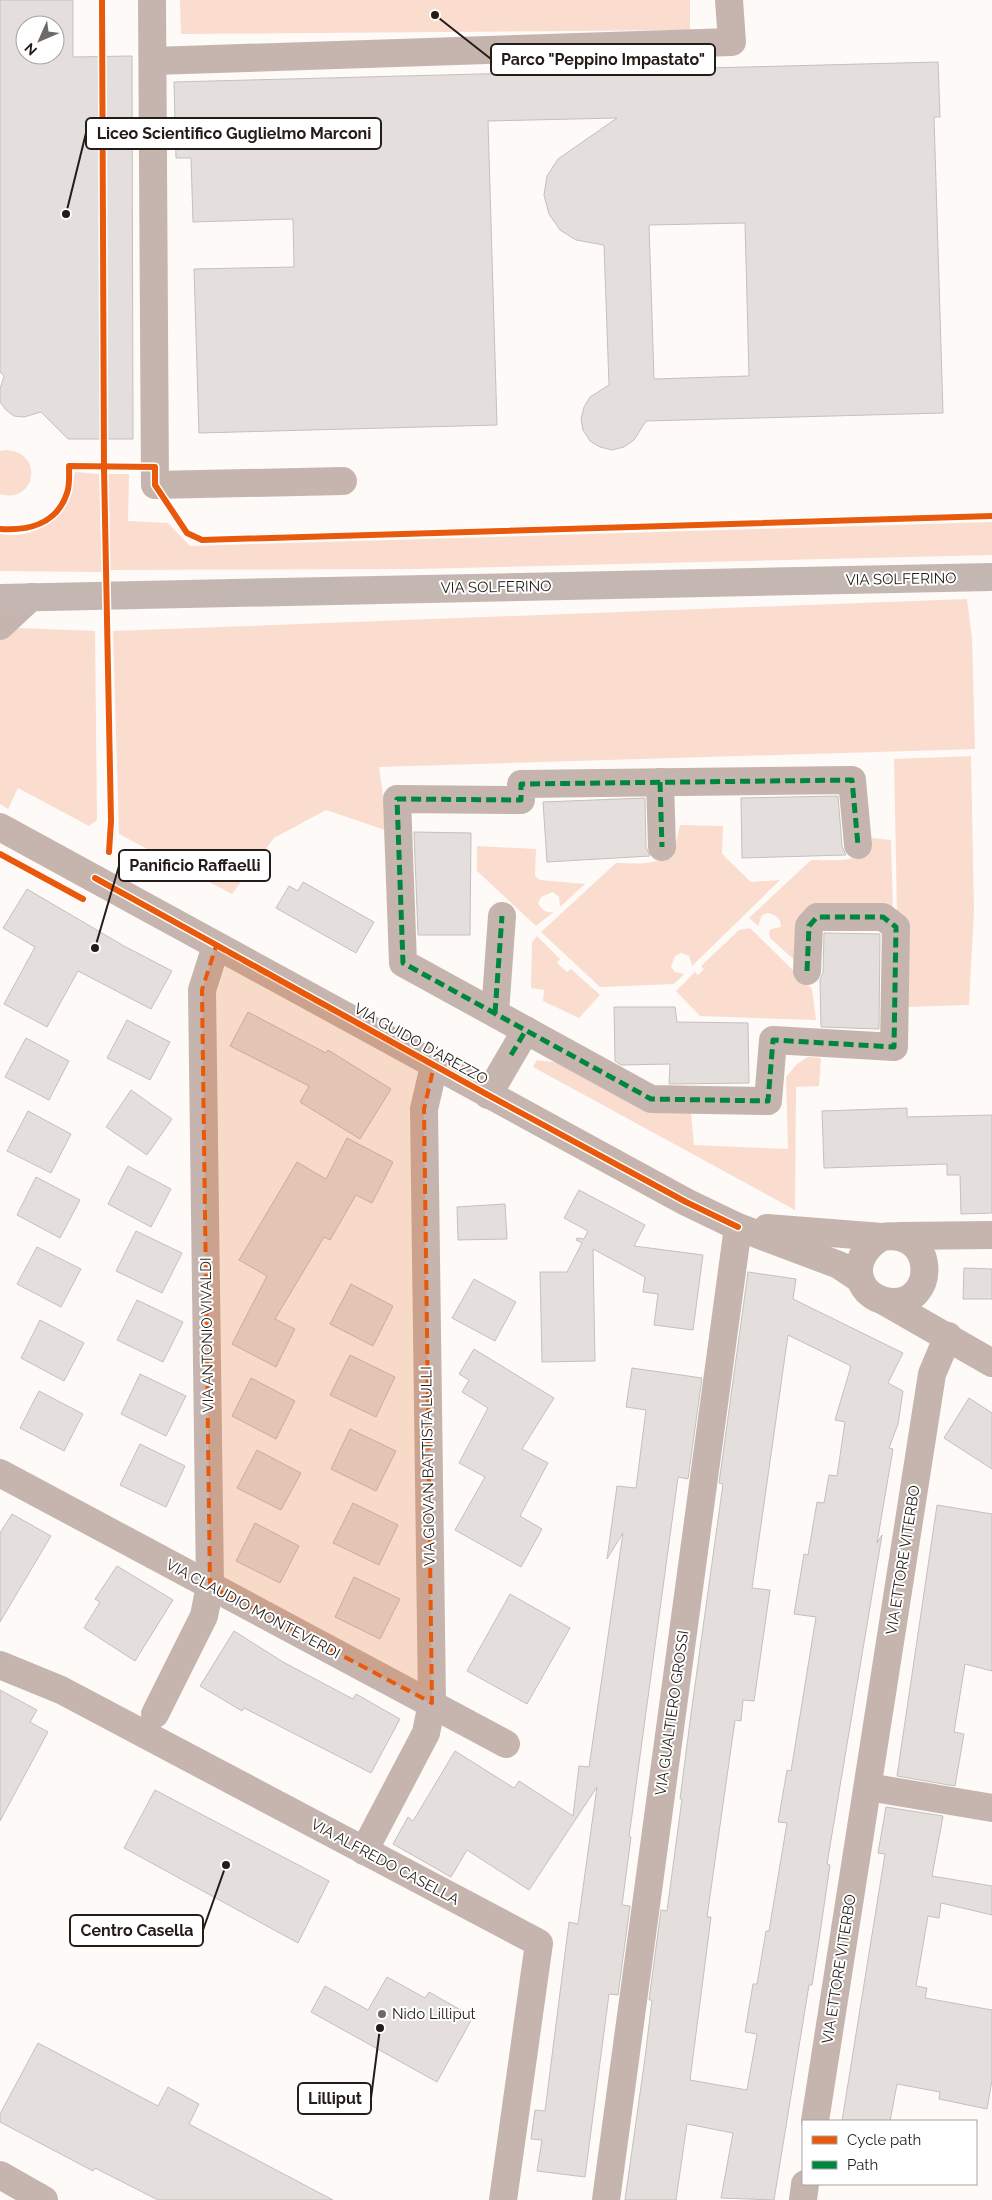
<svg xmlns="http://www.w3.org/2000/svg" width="992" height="2200" font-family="Raleway,sans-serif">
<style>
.green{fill:#faddcf}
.building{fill:#e4dfdc;stroke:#c5c0bd;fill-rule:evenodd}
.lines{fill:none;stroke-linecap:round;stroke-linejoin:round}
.minor{stroke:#c5b5ae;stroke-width:28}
.major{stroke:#c4b7b1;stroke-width:28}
.quiet{stroke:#00873e;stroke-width:5;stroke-dasharray:10 5;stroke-linecap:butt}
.cycleway-casing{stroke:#fff;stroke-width:9}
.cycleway{stroke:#e8590c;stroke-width:6}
.marked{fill:#e8590c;fill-opacity:0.2;stroke:#e8590c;stroke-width:4;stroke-dasharray:10 6;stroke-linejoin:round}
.poi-dot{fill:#6f6a66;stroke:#fff;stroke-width:2}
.labels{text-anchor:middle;stroke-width:4;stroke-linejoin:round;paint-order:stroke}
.street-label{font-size:15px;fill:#231c18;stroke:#fff}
.poi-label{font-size:15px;fill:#231c18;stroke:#fff;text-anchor:start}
.leader{fill:none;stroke:#231c18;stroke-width:2}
.callout-dot{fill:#231c18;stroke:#fff;stroke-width:2}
.callout{fill:#fff;stroke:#231c18;stroke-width:2}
.callout-label{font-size:16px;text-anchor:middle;font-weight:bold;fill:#231c18}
</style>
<rect width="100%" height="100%" fill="#fdfaf8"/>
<!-- green -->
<g class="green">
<path d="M180,0H690V30L181,34Z"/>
<path d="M5,450C45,451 36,505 0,494V451Z"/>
<path d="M75,472L99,474L102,572L0,571V534C29,539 56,525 69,499C73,491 73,480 75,472Z"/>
<path d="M108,474H129L128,521L168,523L190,546L992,522V555L417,569L109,570Z"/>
<path d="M967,599L972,638L975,749L379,767L388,831L326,810L274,838L232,894L119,834L113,631Z"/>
<path d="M19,628L95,631L97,820L89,826L18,788L8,809L0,804V640Z"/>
<path d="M971,756L974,910L969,1005L907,1007L897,913L894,759Z"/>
<path d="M680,825L723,826L722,854L751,882L780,880L692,966L689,956L681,953L675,956L671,967L675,972L684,974L674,984L600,987L541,932L616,863C642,863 653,867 674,851Z"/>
<path d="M872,838L891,840L893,912L825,908L801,966L770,938L769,932L771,929L781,927C781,918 776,915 768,913L762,915L758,926L749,918L811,860C834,860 865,865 872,838Z"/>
<path d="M477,846L536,849L535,876L540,880L585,884L560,907L559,897L553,892L541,897L538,903C542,910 545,913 554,912L536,926L477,871Z"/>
<path d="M750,928L812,989L816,1020L700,1016L676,991L695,972L698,975L704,969L701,966L739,930Z"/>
<path d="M537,936L560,959L557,963L567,972L571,969L600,995L579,1018L543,1001L544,990L531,988L532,942Z"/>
<path d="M808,1057L821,1058L819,1086L796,1087L795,1210L533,1067L537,1060L560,1063L691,1112L694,1145L788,1149L786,1077L797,1064Z"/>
</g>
<!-- building -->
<g class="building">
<path d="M0,0H73V57L132,56L133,439H68L41,412L24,417L14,416L6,410L0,402V389L4,376L0,372ZM25,25H55V55H25Z"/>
<path d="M938,62L940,117H934L943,413L646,421L634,440L624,447L612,450L600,447L590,441L583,430L581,419L584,407L590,397L609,385L604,245L576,240L560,230L549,214L544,195L547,176L558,159L617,118L488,121L497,425L199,433L194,269L294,267L293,219L193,222L191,158H176L174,82ZM745,223L749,376L654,379L649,225Z"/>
<path d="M838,796L842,846L846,855L742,858L741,798Z"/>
<path d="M645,798L646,847L650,856L547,862L543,802Z"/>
<path d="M414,832L471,833L470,935H418Z"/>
<path d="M303,882L374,922L356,953L276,908L289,886L298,891Z"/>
<path d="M27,889L124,946L172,971L151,1009L78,971L47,1027L4,1004L35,947L3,928Z"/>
<path d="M824,933L880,934L879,1029L821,1027L820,980L823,972Z"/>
<path d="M614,1007H675L677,1022L748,1023L749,1083L669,1084L670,1064L621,1065L615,1061Z"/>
<path d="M248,1012L326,1053L328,1050L391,1089L360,1139L300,1102L309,1086L230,1046Z"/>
<path d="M127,1020L170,1042L150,1080L107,1058Z"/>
<path d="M26,1038L69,1061L49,1100L5,1077Z"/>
<path d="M131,1090L172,1119L147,1155L106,1127Z"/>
<path d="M907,1108V1117L992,1115V1213L961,1214L960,1175H947V1164L824,1168L822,1111Z"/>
<path d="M28,1111L71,1134L51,1173L7,1151Z"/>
<path d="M347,1138L393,1162L372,1203L356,1195L330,1240L324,1237L275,1319L295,1329L276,1367L232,1344L267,1276L239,1260L297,1162L326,1179Z"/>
<path d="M128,1166L171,1189L151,1227L108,1204Z"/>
<path d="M36,1177L80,1200L60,1238L17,1215Z"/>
<path d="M579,1190L645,1225L634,1246L703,1255L693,1330L654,1325L658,1294L643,1292L645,1277L593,1249L595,1361L542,1362L540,1272H567L582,1243L576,1240L577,1238L584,1239L588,1231L564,1218Z"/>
<path d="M505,1204L507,1239L458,1240L457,1207Z"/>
<path d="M136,1231L182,1253L162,1293L116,1271Z"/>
<path d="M37,1247L81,1269L61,1307L17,1284Z"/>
<path d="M964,1268L992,1269V1299H963Z"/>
<path d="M748,1272L796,1279L793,1299L903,1353L888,1383L903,1391L898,1424L889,1448L893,1449L877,1543L882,1535L827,1864L830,1865L819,1940L812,1985H809L774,2200L721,2198L733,2133L687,2124L676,2200H625L645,2058L652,2000H649L661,1910L667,1911L682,1799H680L691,1714L723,1484L719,1483ZM788,1335L851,1366L835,1420L845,1422L837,1476L829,1475L824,1503L817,1502L808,1555L804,1554L794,1614L816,1617L791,1771L787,1770L778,1822L787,1823L769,1931H766L757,1984H753L745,2032L757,2034L747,2090L690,2080L711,1917H707L735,1720L741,1721L743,1700L754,1701L770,1590L752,1588Z"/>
<path d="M474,1279L516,1302L495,1341L452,1318Z"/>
<path d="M351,1284L393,1306L373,1346L330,1324Z"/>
<path d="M137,1300L183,1322L163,1362L117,1340Z"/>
<path d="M40,1320L84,1343L64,1381L21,1358Z"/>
<path d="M474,1349L554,1398L522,1449L548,1463L520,1516L542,1529L521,1567L455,1530L485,1477L459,1463L488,1408L462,1392L469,1380L459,1374Z"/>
<path d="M350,1355L395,1377L376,1417L330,1395Z"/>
<path d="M632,1368L702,1378L688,1479L678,1477L629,1837H631L622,1905L630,1906L618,1995L609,1994L585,2177L537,2171L542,2140L531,2139L535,2110L545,2111L569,1922L578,1924L597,1787L529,1890L467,1850L451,1877L393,1844L408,1817L413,1821L455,1751L514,1788L519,1781L573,1816L579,1766L589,1767L623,1533L607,1559L617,1486L636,1488L646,1410L626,1407Z"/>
<path d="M140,1374L186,1396L166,1436L121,1414Z"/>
<path d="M251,1378L295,1401L276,1439L232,1416Z"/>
<path d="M39,1391L83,1414L64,1451L20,1428Z"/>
<path d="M969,1398L992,1413V1469L944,1438Z"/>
<path d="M350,1429L396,1451L376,1491L331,1469Z"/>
<path d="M140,1444L185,1466L166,1507L120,1485Z"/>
<path d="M257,1450L301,1473L281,1510L237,1488Z"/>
<path d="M353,1503L398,1525L379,1565L333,1543Z"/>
<path d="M937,1505L992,1514V1671L965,1664L954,1732L964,1734L955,1786L897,1776Z"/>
<path d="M12,1514L51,1536L0,1622V1533Z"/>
<path d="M255,1523L299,1546L280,1583L236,1561Z"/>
<path d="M117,1566L173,1600L135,1661L84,1628L100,1602L95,1599Z"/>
<path d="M354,1577L400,1599L380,1639L335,1617Z"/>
<path d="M510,1594L570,1628L527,1704L467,1671Z"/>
<path d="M234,1631L283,1662L353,1699L356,1694L400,1719L371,1773L244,1708L242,1711L200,1686Z"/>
<path d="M0,1690L37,1710L30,1722L48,1732L0,1821Z"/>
<path d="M155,1790L329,1881L298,1943L124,1848Z"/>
<path d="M886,1807L943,1816L932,1876L992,1886V1915L941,1903L939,1918L928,1916L916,1986L927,1988L925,1998L992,2010V2080L987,2109L939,2099L940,2092L897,2084L890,2121H842L885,1854L878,1853Z"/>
<path d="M387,1977L425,1998L429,1992L473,2017L437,2082L311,2012L325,1986L368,2010Z"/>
<path d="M38,2043L158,2106L168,2087L199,2104L189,2124L333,2200H158L95,2168L93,2171L0,2122V2114Z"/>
</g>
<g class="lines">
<!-- minor -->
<g class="minor">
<path d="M152,0L155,485L343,481"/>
<path d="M153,61L732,42L729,0"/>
<path d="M0,626L31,597"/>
<path d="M660,782L662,847"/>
<path d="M0,827L686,1202L738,1227L839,1265L860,1279"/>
<path d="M807,971L809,926L817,917H883L896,927L894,1047L773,1040L768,1101L651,1099L403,963L397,799L521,800V784L852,780L858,845"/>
<path d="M495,1013L502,916"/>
<path d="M488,1095L526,1030"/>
<path d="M767,1228L882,1237C937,1228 937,1305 891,1302C881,1301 874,1298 867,1291C850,1271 862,1248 882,1237"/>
<path d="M899,1236L992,1235"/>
<path d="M884,1301L992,1363"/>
<path d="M0,1473L506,1744"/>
<path d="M0,1665L61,1690L539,1943L503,2200"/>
<path d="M155,1714L204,1616L210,1586L202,990L216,946"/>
<path d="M868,1787L992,1808"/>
<path d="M364,1851L426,1733L432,1703L424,1109L434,1066"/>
<path d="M815,2121L932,1374L948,1336"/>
<path d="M0,2175L44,2200"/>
<path d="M606,2200L738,1227"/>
<path d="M803,2200L805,2184"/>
</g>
<!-- major -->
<path class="major" d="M0,598L992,577"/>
<!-- quiet -->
<g class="quiet">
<path d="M660,782L662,847"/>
<path d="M807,971L809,926L817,917H883L896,927L894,1047L773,1040L768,1101L651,1099L403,963L397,799L521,800V784L852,780L858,845"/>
<path d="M495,1013L502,916"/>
<path d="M511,1055L526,1030"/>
</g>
<defs>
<g id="cycleway">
<path d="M102,0L104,468L111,821L109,852"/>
<path d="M0,529C28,531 57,524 67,493C70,485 69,474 69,466L155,467V485L187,533L202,540L992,516"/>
<path d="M0,854L83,899"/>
<path d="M95,878L488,1095L686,1202L738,1227"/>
</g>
</defs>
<!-- cycleway casing -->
<use href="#cycleway" class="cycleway-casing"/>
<!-- cycleway -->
<use href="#cycleway" class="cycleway"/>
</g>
<!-- marked area -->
<path class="marked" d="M216,946L434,1066L424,1109L432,1703L210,1586L202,990Z"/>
<!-- markers -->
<circle class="poi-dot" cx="382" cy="2014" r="5"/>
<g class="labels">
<!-- street labels -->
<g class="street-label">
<text transform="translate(901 579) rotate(-1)" y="5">VIA SOLFERINO</text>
<text transform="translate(496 587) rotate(-1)" y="5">VIA SOLFERINO</text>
<text transform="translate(421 1044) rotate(29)" y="5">VIA GUIDO D'AREZZO</text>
<text transform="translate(207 1335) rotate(-91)" y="5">VIA ANTONIO VIVALDI</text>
<text transform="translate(428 1466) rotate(-91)" y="5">VIA GIOVAN BATTISTA LULLI</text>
<text transform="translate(903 1560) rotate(-81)" y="5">VIA ETTORE VITERBO</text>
<text transform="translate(253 1609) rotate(28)" y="5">VIA CLAUDIO MONTEVERDI</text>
<text transform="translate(672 1713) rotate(-82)" y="5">VIA GUALTIERO GROSSI</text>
<text transform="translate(385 1862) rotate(28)" y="5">VIA ALFREDO CASELLA</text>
<text transform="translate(839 1969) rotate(-81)" y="5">VIA ETTORE VITERBO</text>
</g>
<!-- poi labels -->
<g class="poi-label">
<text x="392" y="2019">Nido Lilliput</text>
</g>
</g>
<!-- callouts -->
<path class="leader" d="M435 15L491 59M66 214L86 133M95 948L119 866M226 1865L203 1930M380 2028L371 2098"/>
<g class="callout-dot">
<circle cx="435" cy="15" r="5"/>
<circle cx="66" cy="214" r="5"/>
<circle cx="95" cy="948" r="5"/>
<circle cx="226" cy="1865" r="5"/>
<circle cx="380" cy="2028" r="5"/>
</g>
<g class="callout">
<rect x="491" y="44" width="224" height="31" rx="5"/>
<rect x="86" y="118" width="295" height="31" rx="5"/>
<rect x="119" y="850" width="151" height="31" rx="5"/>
<rect x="70" y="1915" width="133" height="31" rx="5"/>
<rect x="298" y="2083" width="73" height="31" rx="5"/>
</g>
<g class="callout-label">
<text x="603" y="65">Parco "Peppino Impastato"</text>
<text x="234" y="139">Liceo Scientifico Guglielmo Marconi</text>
<text x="195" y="871">Panificio Raffaelli</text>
<text x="137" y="1936">Centro Casella</text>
<text x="335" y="2104">Lilliput</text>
</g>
<!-- legend -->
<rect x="802" y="2120" width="175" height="65" fill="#ffffff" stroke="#a7a4a3"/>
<rect x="812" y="2136" width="25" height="8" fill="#e8590c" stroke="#a7a4a3"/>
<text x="847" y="2145" font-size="15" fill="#231c18">Cycle path</text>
<rect x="812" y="2161" width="25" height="8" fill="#00873e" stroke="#a7a4a3"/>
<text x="847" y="2170" font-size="15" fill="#231c18">Path</text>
<!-- north arrow -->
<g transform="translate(40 40) rotate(225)"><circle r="24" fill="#ffffff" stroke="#a7a4a3"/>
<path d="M0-4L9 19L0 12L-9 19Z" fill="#6f6a66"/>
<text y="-8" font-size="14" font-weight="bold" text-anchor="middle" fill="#231c18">N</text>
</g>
</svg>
